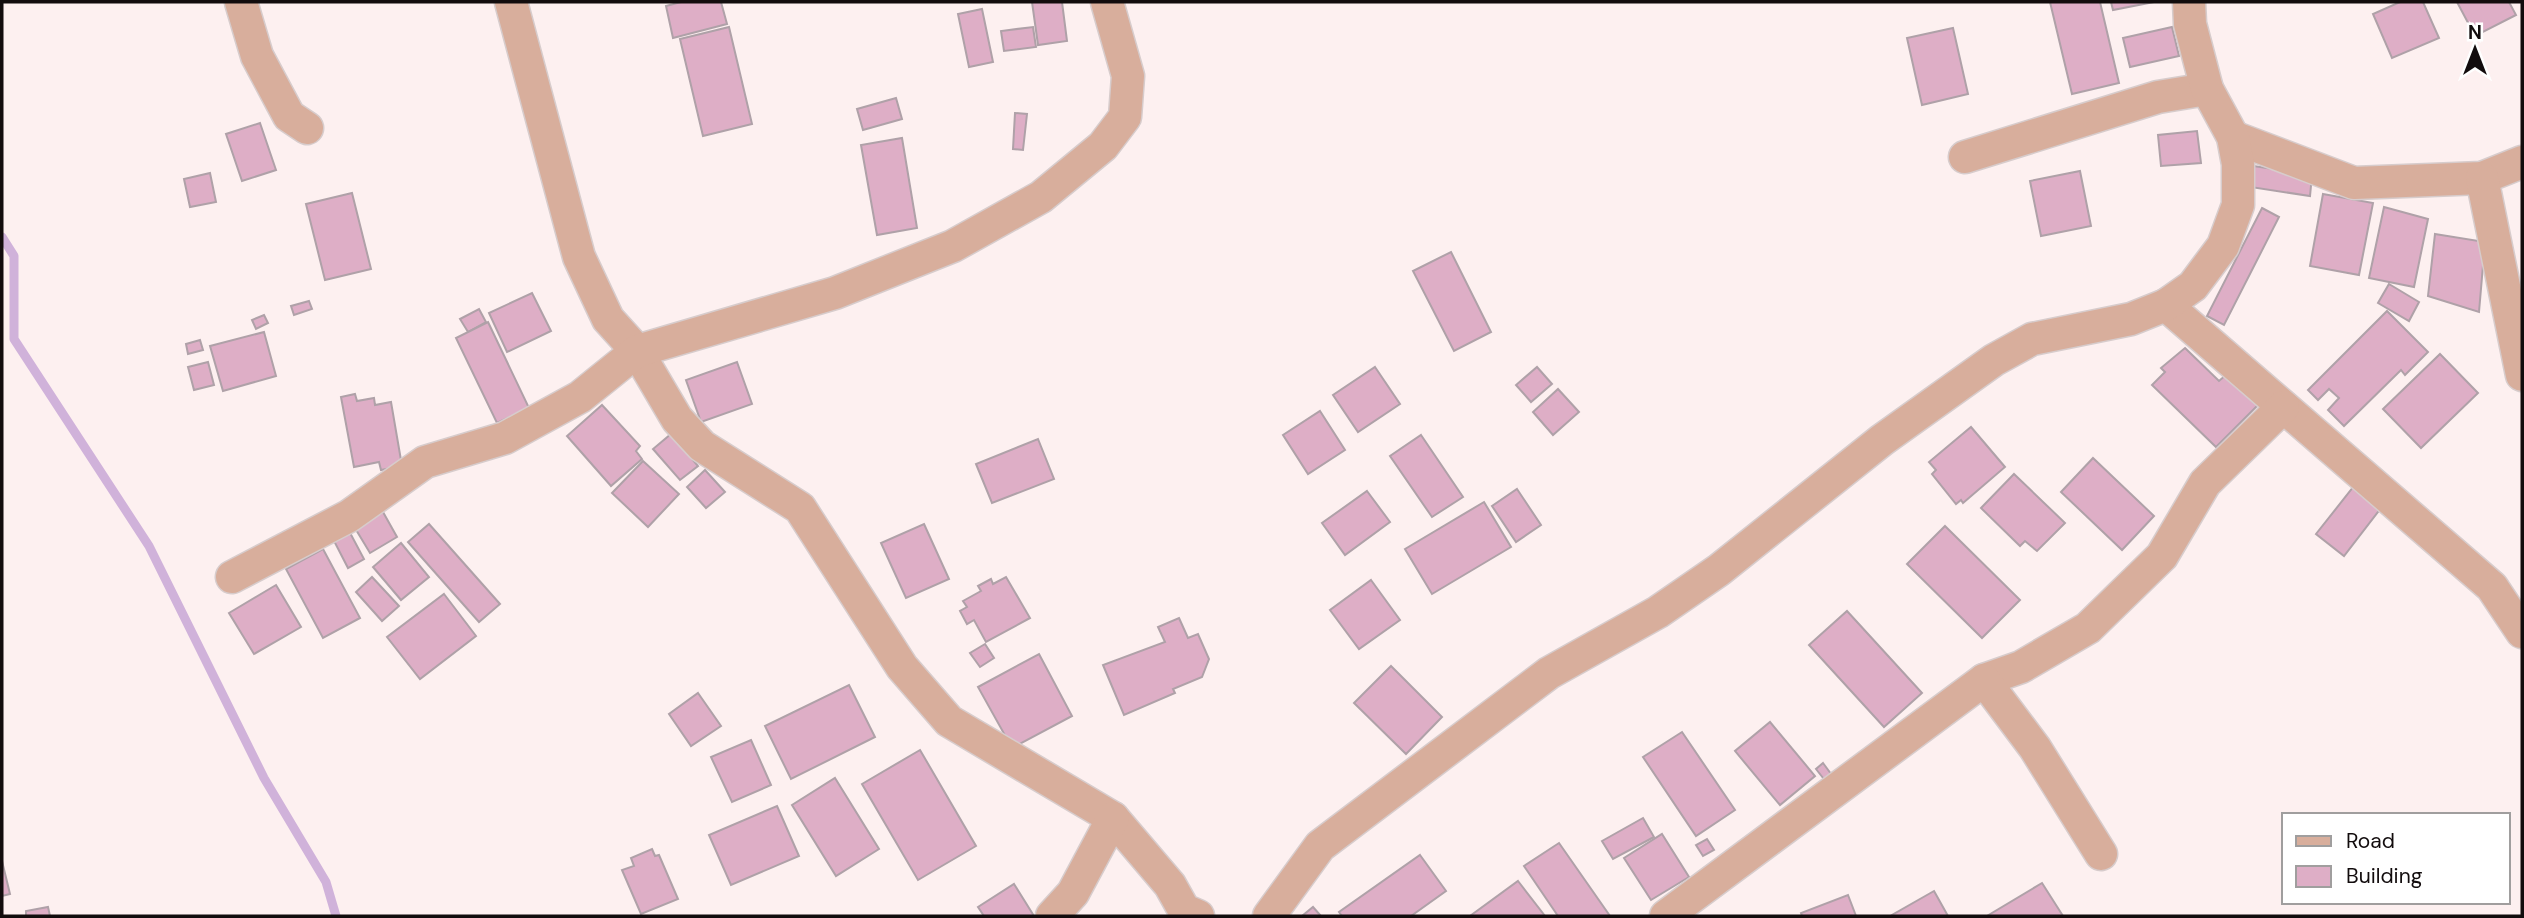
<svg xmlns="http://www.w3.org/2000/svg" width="2524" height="918" font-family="'DM Sans',sans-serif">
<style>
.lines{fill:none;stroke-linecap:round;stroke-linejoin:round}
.stream{stroke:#d0b2da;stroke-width:9}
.building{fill:#deaec6;stroke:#afa1a8;stroke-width:2}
.minor-casing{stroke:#d7cccc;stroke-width:35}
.minor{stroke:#d8ae9c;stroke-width:32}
</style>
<rect width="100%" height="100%" fill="#fdf0f0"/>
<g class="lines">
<!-- stream -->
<path class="stream" d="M2,237L14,256V339L149,546L264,778L326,882L336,916"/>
</g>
<!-- building -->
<g class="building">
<path d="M681,2H721L727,24L673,38L666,6Z"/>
<path d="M1032,2H1062L1067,41L1038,45Z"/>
<path d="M2050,2H2100L2119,83L2072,94Z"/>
<path d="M2111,2H2154L2113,10Z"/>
<path d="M2400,2H2423L2439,38L2392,58L2373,14Z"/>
<path d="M2457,2H2509L2516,15L2475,36Z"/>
<path d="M982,9L993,62L969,67L958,14Z"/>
<path d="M729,27L752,124L703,136L680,39Z"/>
<path d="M1033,27L1036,47L1004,51L1001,31Z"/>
<path d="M2172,27L2179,56L2130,67L2123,38Z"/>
<path d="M1953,28L1968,94L1922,105L1907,38Z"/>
<path d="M896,98L902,119L863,130L857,109Z"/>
<path d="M1015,113L1027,114L1023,150L1013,149Z"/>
<path d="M260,123L276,170L242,181L226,134Z"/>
<path d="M2197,131L2201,163L2161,166L2158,135Z"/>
<path d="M902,138L917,228L877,235L861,145Z"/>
<path d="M2247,165L2312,175L2310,196L2244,186Z"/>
<path d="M2080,171L2091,226L2041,236L2030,181Z"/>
<path d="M210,173L216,202L190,207L184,179Z"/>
<path d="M352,193L371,269L325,280L306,204Z"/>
<path d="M2323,194L2373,203L2359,275L2310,266Z"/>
<path d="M2384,207L2428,219L2414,287L2369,278Z"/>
<path d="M2262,208L2279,217L2224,325L2207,316Z"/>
<path d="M2435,234L2485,242L2479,312L2428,296Z"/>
<path d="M1451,252L1491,332L1454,351L1413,271Z"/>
<path d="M2389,284L2419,302L2409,321L2378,303Z"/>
<path d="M532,293L551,331L507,352L489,313Z"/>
<path d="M309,301L312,309L294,315L291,306Z"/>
<path d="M479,309L486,322L468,332L460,319Z"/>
<path d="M2387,311L2428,352L2405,375L2401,370L2344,426L2328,410L2339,398L2329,389L2318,400L2308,390Z"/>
<path d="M264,315L268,323L256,329L252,320Z"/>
<path d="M488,322L529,408L497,423L456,338Z"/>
<path d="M264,332L276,376L223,391L210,346Z"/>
<path d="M200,340L203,350L188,354L186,344Z"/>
<path d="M2185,348L2219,381L2227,374L2258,405L2216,447L2152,385L2165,372L2161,368Z"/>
<path d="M2440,354L2478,393L2421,448L2383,409Z"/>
<path d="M208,362L214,385L194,390L188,367Z"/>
<path d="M737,362L752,404L701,422L686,380Z"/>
<path d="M1375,367L1400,404L1358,432L1333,395Z"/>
<path d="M1537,367L1552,384L1531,402L1516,385Z"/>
<path d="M1558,389L1579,412L1553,435L1533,412Z"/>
<path d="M355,394L357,401L374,398L375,405L391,402L402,466L381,470L379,462L354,467L341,397Z"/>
<path d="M602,405L640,446L636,451L642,459L611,486L567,436Z"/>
<path d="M1320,411L1345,450L1308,474L1283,435Z"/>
<path d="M1971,427L2005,467L1963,503L1961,500L1956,504L1932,474L1936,470L1929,462Z"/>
<path d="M671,434L698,466L680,480L653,449Z"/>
<path d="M1421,435L1463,497L1432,517L1390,456Z"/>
<path d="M1038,439L1054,479L992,503L976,464Z"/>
<path d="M2093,458L2154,516L2122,550L2061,492Z"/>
<path d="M643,461L679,494L648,527L612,493Z"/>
<path d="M705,470L725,492L706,508L687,487Z"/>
<path d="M2014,474L2065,523L2037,551L2025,541L2020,546L1981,508Z"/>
<path d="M2354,486L2381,508L2344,556L2316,534Z"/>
<path d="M1517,489L1541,525L1516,542L1492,506Z"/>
<path d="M1367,491L1390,522L1345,555L1322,523Z"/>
<path d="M1484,502L1511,547L1432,594L1405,549Z"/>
<path d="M383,512L397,537L370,553L355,528Z"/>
<path d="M429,524L500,604L479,622L408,542Z"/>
<path d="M924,524L949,579L906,598L881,543Z"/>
<path d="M1945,526L2020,600L1982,638L1907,564Z"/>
<path d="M348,529L364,559L348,568L332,537Z"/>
<path d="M401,543L429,577L401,600L373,567Z"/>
<path d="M323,549L360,618L323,638L286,569Z"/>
<path d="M372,577L399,606L382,621L356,592Z"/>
<path d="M1006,577L1030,618L986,642L974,620L967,624L960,611L967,607L963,601L981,591L978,586L991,579L993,584Z"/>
<path d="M1371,580L1400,620L1359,649L1330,610Z"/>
<path d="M276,585L301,627L254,654L229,613Z"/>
<path d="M444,594L476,636L420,679L387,637Z"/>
<path d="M1847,611L1922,693L1884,727L1809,645Z"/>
<path d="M1179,618L1188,638L1198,634L1209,659L1202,677L1173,689L1175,693L1124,715L1103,665L1165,642L1158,627Z"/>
<path d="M985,644L994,658L980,667L970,653Z"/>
<path d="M1039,654L1072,716L1012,748L978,687Z"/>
<path d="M1391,666L1442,717L1406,754L1354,703Z"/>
<path d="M849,685L875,737L791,779L765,726Z"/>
<path d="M698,693L721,726L691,746L669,714Z"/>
<path d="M1770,722L1815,776L1780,805L1735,751Z"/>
<path d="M1682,732L1735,810L1696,836L1643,757Z"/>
<path d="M751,740L771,785L732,802L711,757Z"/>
<path d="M920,750L976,846L918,880L862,784Z"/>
<path d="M1823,763L1834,778L1827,783L1816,769Z"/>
<path d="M835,778L879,849L836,876L792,805Z"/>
<path d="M777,806L799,856L731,885L709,835Z"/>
<path d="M1643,818L1654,837L1613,859L1602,841Z"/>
<path d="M1662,834L1689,877L1651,900L1624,858Z"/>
<path d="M1707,839L1714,850L1703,856L1696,845Z"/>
<path d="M1559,843L1610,916H1558L1524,866Z"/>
<path d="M652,849L655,856L659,855L678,899L641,914L622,870L634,866L631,858Z"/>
<path d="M1420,855L1446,891L1411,916H1342L1339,912Z"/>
<path d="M2,861L10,894L2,896Z"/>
<path d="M1518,881L1545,916H1470Z"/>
<path d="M2042,883L2063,916H1987Z"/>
<path d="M1014,884L1034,916H984L978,907Z"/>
<path d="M1934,891L1948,916H1893L1892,915Z"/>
<path d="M1848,895L1856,916H1802L1801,913Z"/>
<path d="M48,907L50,916H26V911Z"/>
<path d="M1313,907L1321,916H1302Z"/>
</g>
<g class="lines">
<defs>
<g id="minor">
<path d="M241,2L257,56L289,116L307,128"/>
<path d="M511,2L579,257L608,319L637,351L677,419L702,446L800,508L902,667L949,721L1113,818L1170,885L1184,910L1198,916"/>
<path d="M2233,137L2354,183L2482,178L2522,162"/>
<path d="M1965,157L2158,97L2207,89"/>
<path d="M2482,178L2522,375"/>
<path d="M2166,305L2492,587L2522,632"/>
<path d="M232,577L349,516L425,462L505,438L580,397L637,351L835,293L953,246L1041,197L1103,146L1125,117L1128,76L1107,2"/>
<path d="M1984,680L2021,667L2088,628L2162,556L2205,483L2283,407"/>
<path d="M1052,916L1073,893L1113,818"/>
<path d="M1269,916L1320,846L1549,673L1658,612L1719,570L1882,440L1994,360L2032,339L2131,319L2166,305L2193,286L2223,246L2238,205V164L2233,137L2207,89L2190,24L2189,2"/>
<path d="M1666,916L1984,680L2035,748L2101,854"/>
</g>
</defs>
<!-- minor casing -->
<use href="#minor" class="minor-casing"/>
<!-- minor -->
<use href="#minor" class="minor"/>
</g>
<!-- border -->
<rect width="2524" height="918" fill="none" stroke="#120c0d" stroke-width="7"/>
<!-- legend -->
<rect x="2282" y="813" width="228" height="91" fill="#ffffff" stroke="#a09e9e" stroke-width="2"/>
<rect x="2296" y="836" width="35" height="10" fill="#d8ae9c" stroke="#a09e9e" stroke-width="2"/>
<text x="2346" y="848" font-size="21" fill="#120c0d">Road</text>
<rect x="2296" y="866" width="35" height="21" fill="#deaec6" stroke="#a09e9e" stroke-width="2"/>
<text x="2346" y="883" font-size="21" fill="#120c0d">Building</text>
<!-- north arrow -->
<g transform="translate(2475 49)" stroke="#ffffff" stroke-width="5" paint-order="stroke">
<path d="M0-5L12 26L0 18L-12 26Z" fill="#120c0d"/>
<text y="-10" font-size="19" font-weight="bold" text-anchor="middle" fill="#120c0d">N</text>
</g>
</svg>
